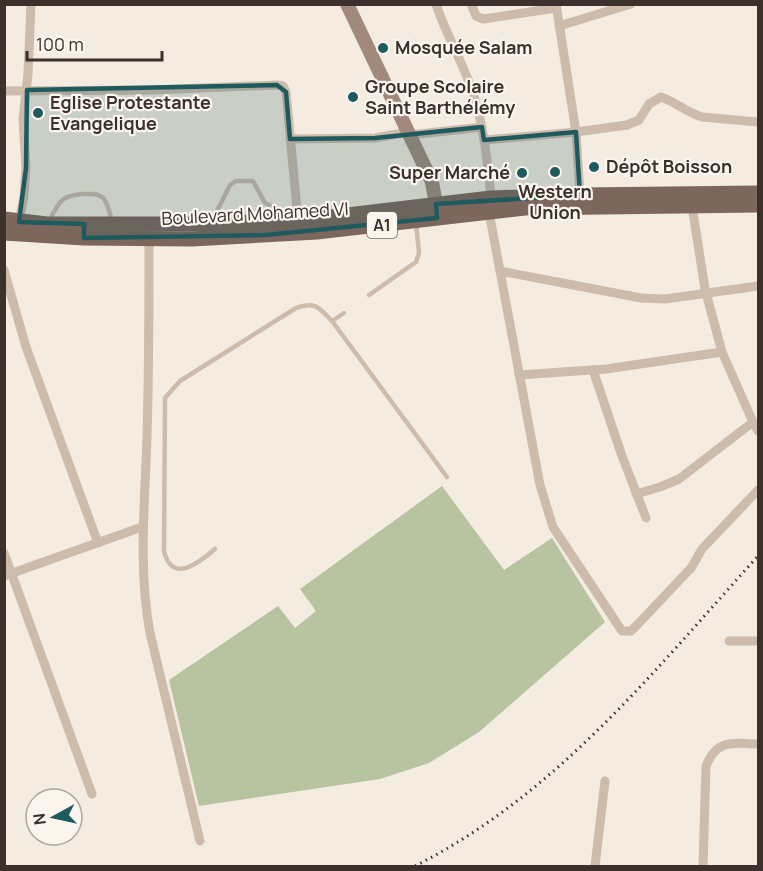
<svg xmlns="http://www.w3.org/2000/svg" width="763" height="871" font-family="Manrope,sans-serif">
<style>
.green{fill:#b8c4a0}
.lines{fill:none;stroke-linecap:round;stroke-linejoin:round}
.lane{stroke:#cdbbac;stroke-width:4.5}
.street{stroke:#cdbbac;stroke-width:9}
.secondary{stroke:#a18a7d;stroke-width:14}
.primary{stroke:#7d675c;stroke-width:15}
.rail{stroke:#3b302b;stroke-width:3;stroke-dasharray:1.5 4.5;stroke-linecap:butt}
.marked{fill:#1f5a5e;fill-opacity:0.2;stroke:#1f5a5e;stroke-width:4.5;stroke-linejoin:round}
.poi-dot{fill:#1f5a5e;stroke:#fbf5ee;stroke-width:2}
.labels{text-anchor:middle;stroke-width:4.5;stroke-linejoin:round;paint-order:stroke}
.shield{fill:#fbf5ee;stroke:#756b66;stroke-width:1.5}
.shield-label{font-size:16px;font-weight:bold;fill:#3b302b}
.poi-label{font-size:18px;font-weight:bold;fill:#3b302b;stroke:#fbf5ee;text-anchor:start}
.street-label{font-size:18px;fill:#3b302b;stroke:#fbf5ee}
</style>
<rect width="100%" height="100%" fill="#f4ebe1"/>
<!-- green -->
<path class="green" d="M442,486L504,570L552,538L605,622L479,732L429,763L380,779L199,806L169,680L278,606L295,628L316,611L300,589Z"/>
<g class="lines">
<!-- lane -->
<g class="lane">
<path d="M49,221C59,202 61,195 84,194C91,194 97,193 103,198C108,203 110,214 112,221"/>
<path d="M212,221L230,185L236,181H253L265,203L287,213L290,216"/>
<path d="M369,295L416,262L419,253L416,223"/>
<path d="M332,321L344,313"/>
<path d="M215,549C200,562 172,585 164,551L165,398L180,381L296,308C316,301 319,308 332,321L447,477"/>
</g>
<!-- street -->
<g class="street">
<path d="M436,4C445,32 460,57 470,85C484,121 487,160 491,198"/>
<path d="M471,4L476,16L483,19L556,8"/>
<path d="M556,4L576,132L580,195"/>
<path d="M559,26L631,4"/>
<path d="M4,91L154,90L277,85L283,86L286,92L298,220"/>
<path d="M410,135L482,127"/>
<path d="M290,139L375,138L408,132"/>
<path d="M484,140L576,132L627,125L639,120L649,104L661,97C676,102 687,113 702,117L758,122"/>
<path d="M692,206L705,289L722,352L753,422L758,431"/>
<path d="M489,212L540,485L553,527L622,631H631L639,623L691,568L702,549L758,490"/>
<path d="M19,222L24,196L26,168L23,119L28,74L31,4"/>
<path d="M149,240C149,305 149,371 147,437C145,502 138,568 150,633L200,841"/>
<path d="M4,270L26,347L98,543"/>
<path d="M500,271L641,298L665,299L758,286"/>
<path d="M593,370L622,456L646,518"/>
<path d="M519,375L606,369L722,352"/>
<path d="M636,494L660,487L679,479L753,422"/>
<path d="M4,553L92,794"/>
<path d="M4,576L142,527"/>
<path d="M729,641H758"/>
<path d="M595,866L605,781"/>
<path d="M703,866L706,766C717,739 733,743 758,744"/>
</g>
<!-- secondary -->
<path class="secondary" d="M347,4L432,182L436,204"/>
<!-- primary -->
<g class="primary">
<path d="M4,219L47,224H211L322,218L491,198L580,195L758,193"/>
<path d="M4,233L84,238L192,239L317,232L525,208L758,205"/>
</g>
<!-- rail -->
<path class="rail" d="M415,866C557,794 653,672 758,556"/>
</g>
<!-- marked area -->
<path class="marked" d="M277,85L286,92L290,139L375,138L482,127L484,140L576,132L580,195L436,204L437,218L266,235L84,238V224L19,222L26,168L27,90Z"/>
<!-- markers -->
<g class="poi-dot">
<circle cx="383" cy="48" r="6"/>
<circle cx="353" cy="97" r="6"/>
<circle cx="38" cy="113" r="6"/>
<circle cx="594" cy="167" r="6"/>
<circle cx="555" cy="172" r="6"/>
<circle cx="522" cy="173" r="6"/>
</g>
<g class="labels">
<!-- shield labels -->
<rect class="shield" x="367" y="212" width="30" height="26" rx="4.5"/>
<g class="shield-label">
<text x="382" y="231">A1</text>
</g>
<!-- poi labels -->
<g class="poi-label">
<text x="395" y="54">Mosquée Salam</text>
<text x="365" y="93">Groupe Scolaire<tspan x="365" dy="21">Saint Barthélémy</tspan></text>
<text x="50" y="109">Eglise Protestante<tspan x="50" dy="21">Evangelique</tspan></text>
<text x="606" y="173">Dépôt Boisson</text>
<text x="510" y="179" text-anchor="end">Super Marché</text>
<text x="555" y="198" text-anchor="middle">Western<tspan x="555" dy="21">Union</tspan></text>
</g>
<!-- street labels -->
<g class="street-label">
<text transform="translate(255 214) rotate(-3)" y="6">Boulevard Mohamed VI</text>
</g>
</g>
<!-- border -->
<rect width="763" height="871" fill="none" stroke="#3b302b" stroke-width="12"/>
<!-- north arrow -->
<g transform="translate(54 817) rotate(262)"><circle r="28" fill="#fbf5ee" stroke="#aea6a0" stroke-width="1.5"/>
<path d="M0-4.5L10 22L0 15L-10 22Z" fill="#1f5a5e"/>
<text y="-9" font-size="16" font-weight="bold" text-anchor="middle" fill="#3b302b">N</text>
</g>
<!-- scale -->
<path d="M27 51v9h135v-9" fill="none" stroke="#3b302b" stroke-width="3"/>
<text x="36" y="51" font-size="18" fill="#3b302b" stroke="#fbf5ee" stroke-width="4.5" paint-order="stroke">100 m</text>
</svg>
